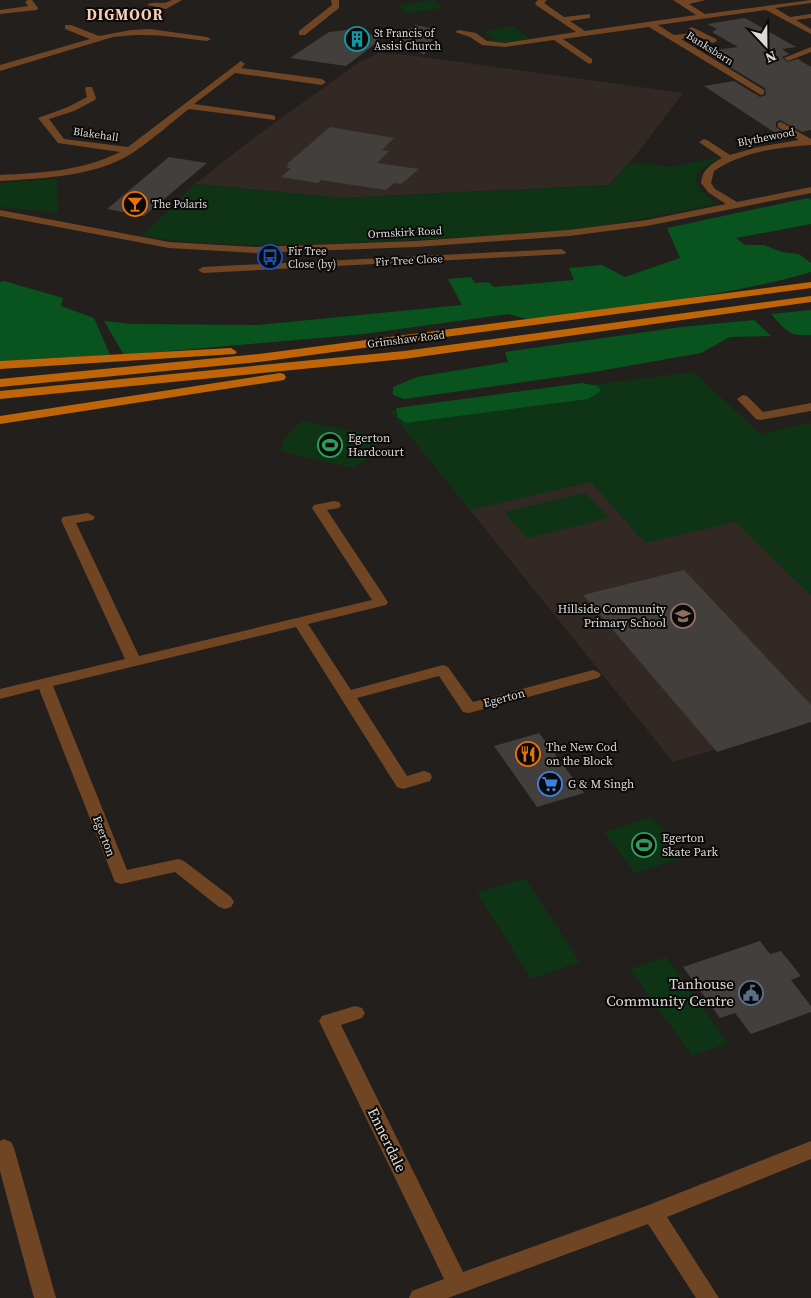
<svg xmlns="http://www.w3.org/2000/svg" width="811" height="1298" font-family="'Source Serif 4',serif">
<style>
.built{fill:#322924}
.green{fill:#0e3315}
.forest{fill:#09541e}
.building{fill:#433f3d}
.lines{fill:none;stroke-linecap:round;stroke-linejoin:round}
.minor{fill:#704524;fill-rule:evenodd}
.major{fill:#bf6508;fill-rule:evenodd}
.labels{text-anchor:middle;stroke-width:4;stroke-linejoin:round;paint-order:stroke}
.far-poi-label{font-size:11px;fill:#dddbd9;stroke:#0b0a09;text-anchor:start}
.far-street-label{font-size:11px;fill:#dddbd9;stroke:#0b0a09}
.poi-label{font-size:12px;fill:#dddbd9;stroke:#0b0a09;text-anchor:start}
.street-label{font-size:12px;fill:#dddbd9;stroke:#0b0a09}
.far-district-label{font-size:15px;font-weight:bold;letter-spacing:1px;fill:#fbccb9;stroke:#0b0a09}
.near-poi-label{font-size:15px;fill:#dddbd9;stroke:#0b0a09;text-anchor:end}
.near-street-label{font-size:15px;fill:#dddbd9;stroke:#0b0a09}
</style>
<rect width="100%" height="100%" fill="#231f1d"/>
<!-- built -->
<g class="built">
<path d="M379,53L408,55L683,93L636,155L609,185L342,198L195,184L251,140L361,61Z"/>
<path d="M694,372L760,434L811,423V722L673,762L390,411Z"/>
</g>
<!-- green -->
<g class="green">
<path d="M433,0L443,8L407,13L397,5Z"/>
<path d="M513,26L530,39L500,43L485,41L495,39L483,31Z"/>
<path d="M720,157L699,171L696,181L702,192L717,204C662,215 606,227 550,232C491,237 431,239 372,242C296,245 218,249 142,236L195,184L342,198L609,185L629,163L661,165L670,167Z"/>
<path d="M57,179L58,213L0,207V183Z"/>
<path d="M694,372L760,434L811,423V595L735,522L645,543L591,482L470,510L390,411Z"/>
<path d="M302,421L380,436C376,452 368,460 353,468L280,451L285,438Z"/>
<path d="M585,493L609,518L527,538L504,512Z"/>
<path d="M652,817L685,857L635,873L604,832Z"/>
<path d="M525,878L580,962L531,979L477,893Z"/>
<path d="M666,957L728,1043L692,1056L630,969Z"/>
</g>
<!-- forest -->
<g class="forest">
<path d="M808,198L811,200V224L736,238L745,245H764L782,252L799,254L811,263V272C722,298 623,307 531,320L508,314L364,334L124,355L104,321L133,324L258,325L462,305L448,279L471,277L475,283L488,282L494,287L574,280L569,268L602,265L625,277L680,258L667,228Z"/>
<path d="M4,281L63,298L61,306L94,318L110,355L0,361V282Z"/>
<path d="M811,310V335C788,337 786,330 771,314Z"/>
<path d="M754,320L771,336L730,337L701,353L594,372L404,399L393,395V387L417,377L508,362L505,352L681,327Z"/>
<path d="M582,383L598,386L601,391L588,399L405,423L398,417L396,408Z"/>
</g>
<!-- building -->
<g class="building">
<path d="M745,18L796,47L782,49L789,54L782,57L787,62L798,59L811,67V130L802,132L780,120L776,122V127L786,134L780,136L704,86L734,81L760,97L766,95L765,88L708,54L711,53L708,51L738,47L712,32L717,29L707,24Z"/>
<path d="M415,25L430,28V32L435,34L424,55L392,32L413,28Z"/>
<path d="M363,28L379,41L346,66L290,58L329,32Z"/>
<path d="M330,127L394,138L382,150L389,151L377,163L419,169L401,184L394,183L386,190L321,180L318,183L281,177L291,168H286L289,165L287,164Z"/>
<path d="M169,157L207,163L144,216L107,209Z"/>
<path d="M684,570L811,705V722L717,752L583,595Z"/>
<path d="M539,733L561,762L584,793L537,807L494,746Z"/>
<path d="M760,941L770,954L781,951L801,976L791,980L811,1006V1012L751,1034L735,1013L720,1018L683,967Z"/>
</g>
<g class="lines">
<!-- minor -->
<g class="minor">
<path d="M28,0H32L38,8L37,10L0,14V10L28,6L25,2Z"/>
<path d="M172,0H182L166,9L147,5C154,0 162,6 172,0Z"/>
<path d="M331,0H339V8L305,35H299V31L332,5Z"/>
<path d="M538,0H547L544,3L564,17L590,14V18L570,21L585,31L696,15L673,0H706L689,4L705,14L811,0V3L775,8L790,17L811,14V18L796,20L811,29V34L766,10L658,25L674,35L693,33L688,29L692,27L716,39L717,41L713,43L699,37L681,39L764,90V94L761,95L649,27L563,39L592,59V63L589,64L554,40L505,47L482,45L470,37L455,32L459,30L476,33L487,41L505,43L576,32L536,5L535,3Z"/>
<path d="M65,25H71L99,36L131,30L150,29L207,37L211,39L207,41C173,37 148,32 113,37L0,71V65L90,39L65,29Z"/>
<path d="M811,47V52L788,61L784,58Z"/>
<path d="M241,61L245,64L241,68L322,79L326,82L322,85L235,73L194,104L272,115L275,116V120L189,109C171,123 153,139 134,152C96,177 44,178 0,181V175C41,173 83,171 120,152L58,143L38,118L68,107L87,97L85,89L86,87H92L96,98L95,100L74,111L49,119L64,139L128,147Z"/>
<path d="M781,122L811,139V145C779,147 741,152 714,171L711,183L715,189L737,202L811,187V193L647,226L569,236L416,247L255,253L169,248L0,216V210L169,242L255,247L416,241L569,230L647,220L726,204L709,193L701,183C702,170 711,164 722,158L699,142L704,139L707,140L730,155L758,147L799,140L778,127V123Z"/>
<path d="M561,249L566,252L565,254L203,273L198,270L203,267Z"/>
<path d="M743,395L747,396L763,412L811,403V411L760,420L756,419L737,399Z"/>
<path d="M334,501L339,502L341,505L339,508L327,510L388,602L386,605L308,624L351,690L443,665L448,667L473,702L593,670L598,672L601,675L598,678L469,713L463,712L439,676L357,698L407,776L424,771L430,773L432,777L430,781L403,789L397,787L296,627L53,686L127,870L178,859L184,861L231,897L234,902L231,907L225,909L219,907L175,872L121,884L115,882L39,689L0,699V689L125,659L61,520L63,517L88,513L95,517L93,520L76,523L139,656L372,600L312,508L314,505Z"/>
<path d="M355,1006L362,1008L365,1013L362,1018L341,1025L463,1272L646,1206L811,1141V1159L667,1217L719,1298H696L648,1224L448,1298H409L412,1291L444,1279L319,1021L322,1016Z"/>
<path d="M4,1139L11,1142L14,1148L56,1298H34L0,1171V1141Z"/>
</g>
<!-- major -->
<g class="major">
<path d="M811,282V288L259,362L0,387V379L259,354Z"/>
<path d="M811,296V302L404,359L0,399V391L404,351Z"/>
<path d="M231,348L237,352L235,354L0,369V361Z"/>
<path d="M280,373L284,374L286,377L284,380L0,424V416Z"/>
</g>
</g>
<!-- icons -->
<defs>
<symbol id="building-ring" viewBox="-11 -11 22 22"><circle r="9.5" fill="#0b0a09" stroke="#0f9aa8" stroke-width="1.5"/><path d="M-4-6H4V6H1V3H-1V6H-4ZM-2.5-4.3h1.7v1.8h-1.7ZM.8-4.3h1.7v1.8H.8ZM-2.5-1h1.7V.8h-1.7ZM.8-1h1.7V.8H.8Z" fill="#0f9aa8"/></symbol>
<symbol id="bar-ring" viewBox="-11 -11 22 22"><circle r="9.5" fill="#0b0a09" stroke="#e8710a" stroke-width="1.5"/><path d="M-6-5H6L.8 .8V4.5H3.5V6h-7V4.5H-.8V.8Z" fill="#e8710a"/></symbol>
<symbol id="bus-ring" viewBox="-11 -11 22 22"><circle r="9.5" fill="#0b0a09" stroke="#1a4fb4" stroke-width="1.5"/><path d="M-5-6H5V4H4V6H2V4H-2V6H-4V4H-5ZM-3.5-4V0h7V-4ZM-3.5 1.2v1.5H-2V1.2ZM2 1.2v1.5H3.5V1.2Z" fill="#1a4fb4"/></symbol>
<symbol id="stadium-ring" viewBox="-11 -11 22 22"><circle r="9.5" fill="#0b0a09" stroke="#2e9e5b" stroke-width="1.5"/><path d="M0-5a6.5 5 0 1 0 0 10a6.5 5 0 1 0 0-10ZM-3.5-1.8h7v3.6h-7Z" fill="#2e9e5b"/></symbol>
<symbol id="school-ring" viewBox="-11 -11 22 22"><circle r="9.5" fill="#0b0a09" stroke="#8d6e63" stroke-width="1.5"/><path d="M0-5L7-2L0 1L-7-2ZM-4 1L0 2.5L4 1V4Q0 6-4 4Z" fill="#8d6e63"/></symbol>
<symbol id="restaurant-ring" viewBox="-11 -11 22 22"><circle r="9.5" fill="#0b0a09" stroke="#e8710a" stroke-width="1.5"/><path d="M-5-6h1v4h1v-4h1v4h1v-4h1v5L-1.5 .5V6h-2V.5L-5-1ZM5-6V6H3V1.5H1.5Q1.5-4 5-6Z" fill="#e8710a"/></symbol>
<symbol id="supermarket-ring" viewBox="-11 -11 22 22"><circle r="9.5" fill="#0b0a09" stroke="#3f7fe0" stroke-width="1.5"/><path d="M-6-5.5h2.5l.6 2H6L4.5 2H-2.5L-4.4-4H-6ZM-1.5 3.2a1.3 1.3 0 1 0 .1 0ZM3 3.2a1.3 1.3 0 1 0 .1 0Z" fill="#3f7fe0"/></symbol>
<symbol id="civic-ring" viewBox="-11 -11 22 22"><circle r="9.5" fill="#0b0a09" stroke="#5c6f8a" stroke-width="1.5"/><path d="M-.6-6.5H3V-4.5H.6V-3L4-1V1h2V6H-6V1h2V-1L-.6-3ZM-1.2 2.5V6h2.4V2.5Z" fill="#5c6f8a"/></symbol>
</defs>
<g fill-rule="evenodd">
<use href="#building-ring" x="343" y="25" width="28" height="28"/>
<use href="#bar-ring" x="121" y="190" width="28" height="28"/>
<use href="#bus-ring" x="256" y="243" width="28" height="28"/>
<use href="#stadium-ring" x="316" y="431" width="28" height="28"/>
<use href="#school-ring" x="669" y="602" width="28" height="28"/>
<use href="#restaurant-ring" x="514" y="740" width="28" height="28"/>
<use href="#supermarket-ring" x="536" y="770" width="28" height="28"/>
<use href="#stadium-ring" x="630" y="831" width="28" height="28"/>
<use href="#civic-ring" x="737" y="979" width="28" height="28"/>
</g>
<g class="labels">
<!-- far-poi labels -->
<g class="far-poi-label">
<text x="374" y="37">St Francis of<tspan x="374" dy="13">Assisi Church</tspan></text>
<text x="152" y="208">The Polaris</text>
<text x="288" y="255">Fir Tree<tspan x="288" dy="13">Close (by)</tspan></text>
</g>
<!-- far-street labels -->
<g class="far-street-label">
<text transform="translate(710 48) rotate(32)" y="4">Banksbarn</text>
<text transform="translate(96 134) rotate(8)" y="4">Blakehall</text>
<text transform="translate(766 137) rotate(-11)" y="4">Blythewood</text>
<text transform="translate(405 232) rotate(-3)" y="4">Ormskirk Road</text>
<text transform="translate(409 260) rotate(-3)" y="4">Fir Tree Close</text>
<text transform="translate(406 339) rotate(-7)" y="4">Grimshaw Road</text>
</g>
<!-- poi labels -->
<g class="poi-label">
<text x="348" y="442">Egerton<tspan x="348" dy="14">Hardcourt</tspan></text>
<text x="666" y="613" text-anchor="end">Hillside Community<tspan x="666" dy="14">Primary School</tspan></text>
<text x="546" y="751">The New Cod<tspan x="546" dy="14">on the Block</tspan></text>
<text x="568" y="788">G &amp; M Singh</text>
<text x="662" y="842">Egerton<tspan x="662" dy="14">Skate Park</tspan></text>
</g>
<!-- street labels -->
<g class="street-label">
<text transform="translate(504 698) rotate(-15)" y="4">Egerton</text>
<text transform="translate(104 836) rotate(69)" y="4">Egerton</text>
</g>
<!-- far-district labels -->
<g class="far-district-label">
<text x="125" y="20">DIGMOOR</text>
</g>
<!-- near-poi labels -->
<g class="near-poi-label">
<text x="734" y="989">Tanhouse<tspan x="734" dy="17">Community Centre</tspan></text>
</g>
<!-- near-street labels -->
<g class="near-street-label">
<text transform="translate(387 1140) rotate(64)" y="5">Ennerdale</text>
</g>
</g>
<!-- north arrow -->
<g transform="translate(766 45) rotate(158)" stroke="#0b0a09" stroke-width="4" paint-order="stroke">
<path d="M0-4L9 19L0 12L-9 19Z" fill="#dddbd9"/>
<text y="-8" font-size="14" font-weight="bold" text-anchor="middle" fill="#dddbd9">N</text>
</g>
</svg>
